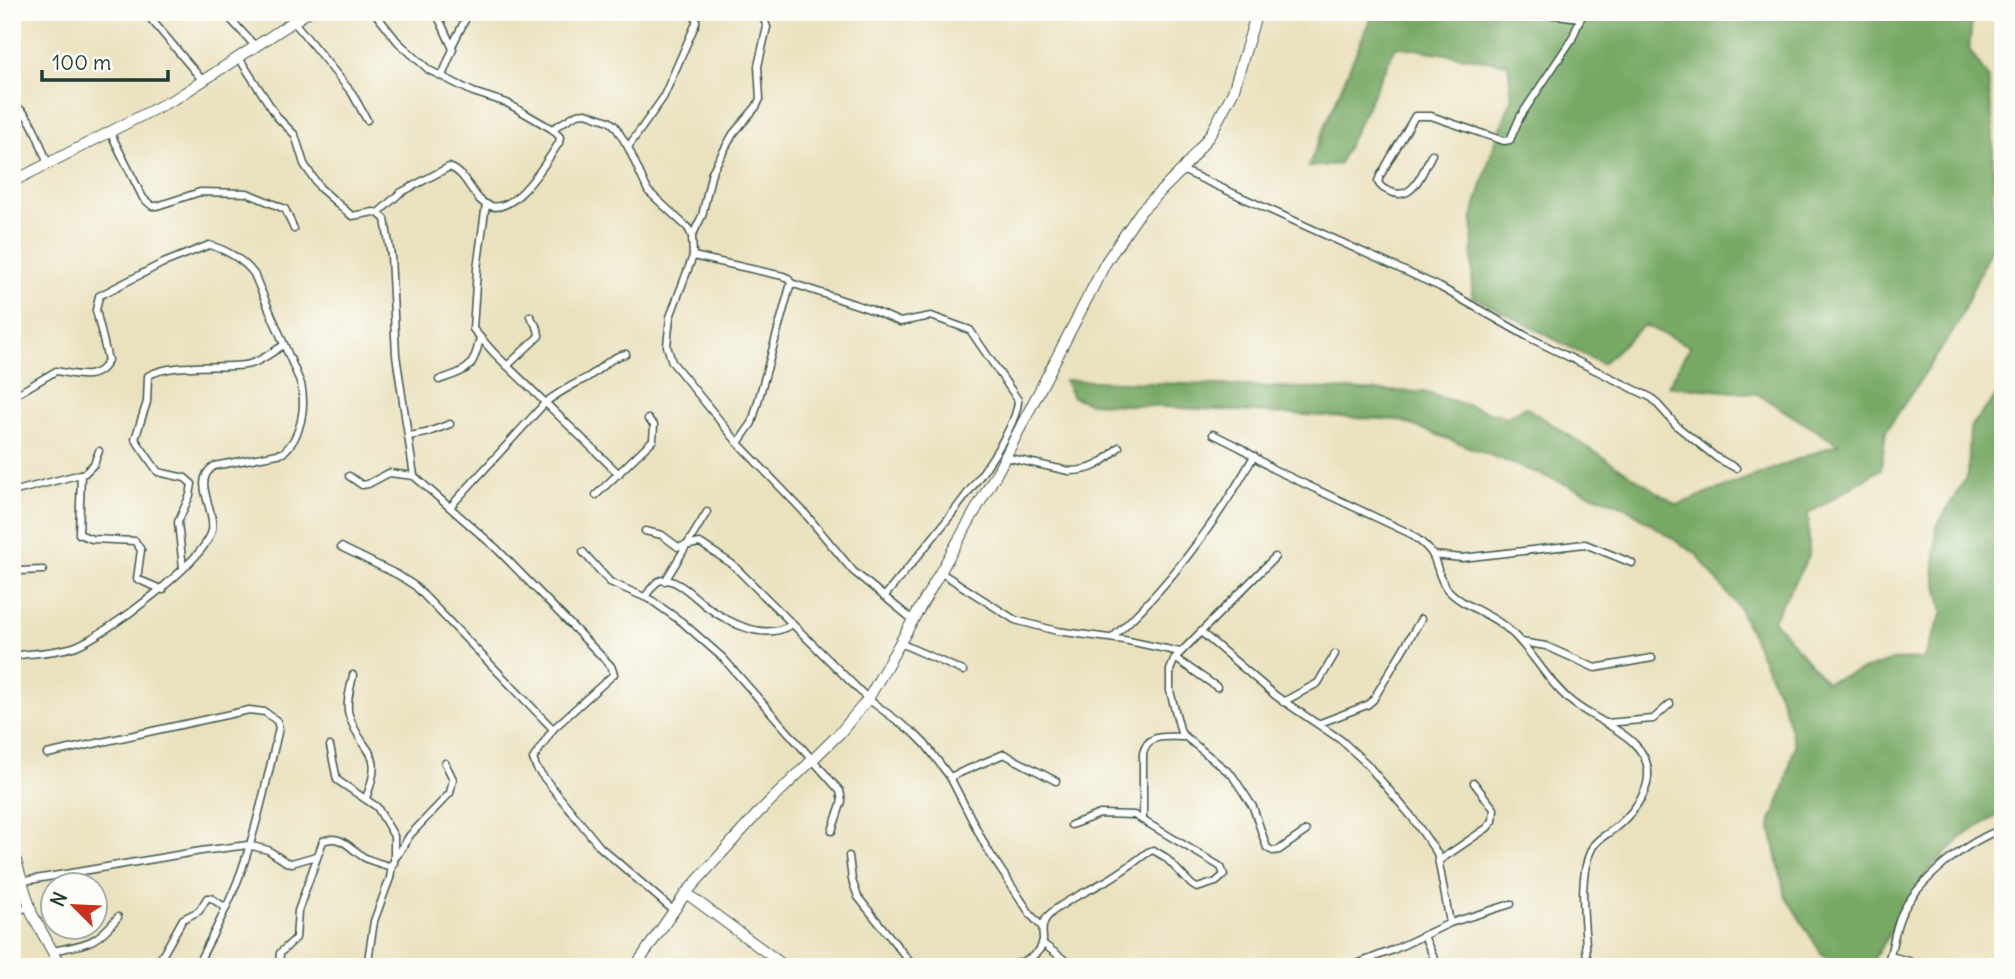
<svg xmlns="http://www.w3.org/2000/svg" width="2015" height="979" font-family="Delius,sans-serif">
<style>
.forest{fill:#77a965;stroke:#4b734c;stroke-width:2}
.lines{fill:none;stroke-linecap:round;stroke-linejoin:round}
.street-casing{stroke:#3d5649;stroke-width:9}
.secondary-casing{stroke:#3d5649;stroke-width:12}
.street{stroke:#fff;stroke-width:6}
.secondary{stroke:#fff;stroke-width:10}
</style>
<rect width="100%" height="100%" fill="#fdfcf7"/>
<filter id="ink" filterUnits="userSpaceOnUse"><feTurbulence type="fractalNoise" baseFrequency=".0143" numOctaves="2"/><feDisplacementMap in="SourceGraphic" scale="14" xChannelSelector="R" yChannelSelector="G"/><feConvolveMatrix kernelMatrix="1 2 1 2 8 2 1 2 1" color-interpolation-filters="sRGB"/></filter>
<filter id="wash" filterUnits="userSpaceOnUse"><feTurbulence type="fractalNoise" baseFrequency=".00686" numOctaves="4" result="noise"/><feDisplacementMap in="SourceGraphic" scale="28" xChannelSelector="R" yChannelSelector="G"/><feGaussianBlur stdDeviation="1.57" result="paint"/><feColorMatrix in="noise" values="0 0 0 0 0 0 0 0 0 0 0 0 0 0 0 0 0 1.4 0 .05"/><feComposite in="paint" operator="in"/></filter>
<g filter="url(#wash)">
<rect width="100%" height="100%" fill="#eae1be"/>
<!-- forest -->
<path class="forest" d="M1373,12H1973L1969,49L1988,78L1993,126V243L1956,327L1886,431L1881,469L1808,514L1809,556L1773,620L1826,682L1893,660L1923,659L1943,612L1934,571L1937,526L1968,474L1970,428L2003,387V812L1962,837L1928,872L1869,966L1842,967L1821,953L1785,895L1770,824L1784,788L1795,745L1782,701L1739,608L1696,554L1625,507L1399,420L1089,403L1073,397L1064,380L1423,392L1507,417L1525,407L1677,505L1838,444L1757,394L1668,386L1690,346L1644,325L1602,364L1472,296L1473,215L1491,154L1512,98L1508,64L1396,46L1339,164L1308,167Z"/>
</g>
<g filter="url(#ink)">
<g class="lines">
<defs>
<g id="street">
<path d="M145,12L203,81"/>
<path d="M224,12L256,47"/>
<path d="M374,12L398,42L429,70L473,92L507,103L552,129L560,137L559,143C545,163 508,229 479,199C469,188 464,172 449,167L400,193L378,213"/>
<path d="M436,12L453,49L442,76"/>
<path d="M1531,12L1581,18"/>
<path d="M294,22L352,93L367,120"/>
<path d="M452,46L469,12"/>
<path d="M239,58L278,118L295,135L304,164L320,188L352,216L374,212L378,213L385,219L391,256L396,355L414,476"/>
<path d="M12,106C31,108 41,148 48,164"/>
<path d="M552,129L577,114L586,113L609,121L615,126L628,147L648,191L688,228L692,236L693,256L670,317L667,346L672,362L738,443L803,511L853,571L913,620"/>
<path d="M110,132L143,198L152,206H157L200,192L247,193L285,209L294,229"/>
<path d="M628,147L663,98L696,23V12"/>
<path d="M1432,154C1423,170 1414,202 1391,192C1384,189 1381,188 1378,182L1380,176L1415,116H1431L1504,141L1510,140L1520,117L1572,39L1583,12"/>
<path d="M1182,170L1440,287L1528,337L1652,398L1678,427L1717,458L1736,468"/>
<path d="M486,204L477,269L473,329L494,353L619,474"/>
<path d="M692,236L702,216L712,172L733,134L756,107L760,99L758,66L767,27L761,12"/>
<path d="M693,256L783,276L788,278L791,283L752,423L738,443"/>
<path d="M791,283L869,309L900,322L931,316L970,330L1018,400C1018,442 914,560 884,597"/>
<path d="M507,366L539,336L538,329L530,316"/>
<path d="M439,380C469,369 473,370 480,338"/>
<path d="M12,397L56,371C75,374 98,383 108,360L96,310L99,296L161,264L209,245C225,249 244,260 254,274L301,384C306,407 302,436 283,453L214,466C191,481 216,509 212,530C206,561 105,635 76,646C56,653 33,653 12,656"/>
<path d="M1213,434L1241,448L1273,469L1409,533C1417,539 1427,545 1432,554C1438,565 1439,580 1447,589C1463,607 1491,613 1509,630C1533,651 1547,682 1572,702C1597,723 1651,737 1648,777C1647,796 1629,817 1614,829C1606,835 1595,840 1591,850C1576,882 1587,932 1587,967"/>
<path d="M409,436L426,433L450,424"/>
<path d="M1005,457L1069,471C1093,471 1103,463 1119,447"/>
<path d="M81,474L79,534L92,539L135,541L141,550L137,579L163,590"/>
<path d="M12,492L85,473L94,464L99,451"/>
<path d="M596,495L653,440L654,425L648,419"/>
<path d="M451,506L545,403C558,392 573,385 588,377C601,369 611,356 626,354"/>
<path d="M645,531L662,535L678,547L700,543L732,564L868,699L915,734L925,744L950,777L987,849L1031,915L1042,927"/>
<path d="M341,547L398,575L415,586L553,729L614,674L611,666L497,549L414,476L389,473L368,484L362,485L349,476"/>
<path d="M583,552L610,582L651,600L682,622L723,658L840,791L842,801L832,831"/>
<path d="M1433,555L1462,558L1585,544L1632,563"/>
<path d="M1275,557L1175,658L1170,670V691L1181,733L1232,775L1253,807L1267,848L1273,851L1279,850L1306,831"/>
<path d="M12,566L19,571L43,570"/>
<path d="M183,568L178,522L190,495L192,484L185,478L158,472L135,439L147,402L148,376C170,362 219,369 245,365C259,363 272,352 284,345"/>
<path d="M940,572L1015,620L1057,631L1124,640L1180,652"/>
<path d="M665,581L707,512"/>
<path d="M645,597C648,593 654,583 659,581C675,575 695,598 706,606C730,624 766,642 792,624"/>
<path d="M1201,632L1276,696L1341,740L1366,763L1411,816L1437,853L1450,923"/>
<path d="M1112,638C1169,586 1216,523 1254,456"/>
<path d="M1521,642L1546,646L1595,668L1652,658"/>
<path d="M900,643L963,671"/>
<path d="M1175,658L1217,687"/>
<path d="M353,675C351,687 345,704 349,715C362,756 386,747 366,798"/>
<path d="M1283,702L1318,683L1335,654"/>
<path d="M1606,723L1653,719L1670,704"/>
<path d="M1318,724L1367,705L1373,700L1421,619"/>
<path d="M553,729L533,759L537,769L600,847L674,911"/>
<path d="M47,754L249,710L265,712L277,721L279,728C268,775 258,823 242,869C230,903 213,935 196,967"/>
<path d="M950,777L1004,754L1056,781"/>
<path d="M1143,819V753C1148,733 1166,737 1183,737"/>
<path d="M849,856L852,880L858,897L914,967"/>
<path d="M396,857L410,835L450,793L453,779L445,763"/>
<path d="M1440,860L1487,828L1493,821L1494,809L1474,783"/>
<path d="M12,883L201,851L248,845L268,850L286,862L292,863L316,856"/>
<path d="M2002,896L2003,885"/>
<path d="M12,912L30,907"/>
<path d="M1424,936L1438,967"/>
<path d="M1042,943L1074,967"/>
<path d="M52,951C87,944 95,945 118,917"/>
<path d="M1890,956L1909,961L1911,967"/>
<path d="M156,967L183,919L199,911L207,898H211L226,908"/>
<path d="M279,967L280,953L296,938L298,911L323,841C340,834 349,847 362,856C369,861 380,863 388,866L394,863V836L377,807L337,780L330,746"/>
<path d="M367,967L374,921L390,878L392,865"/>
<path d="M1007,967C1020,963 1044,956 1043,938C1042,929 1042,921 1050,914C1065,900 1085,893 1102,883C1118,875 1133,863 1148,852L1153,850L1165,857L1192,885L1197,888L1216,882L1224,875L1221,867L1134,815L1100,814L1071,825"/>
<path d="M1349,967L1393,950L1450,923L1511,904"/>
<path d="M1886,967C1893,950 1894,931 1901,915C1917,881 1968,840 2003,829"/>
</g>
<g id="secondary">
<path d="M12,182L178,97L308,12"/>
<path d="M12,848L32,914L61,967"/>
<path d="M686,893L786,967"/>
<path d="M635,967L686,893L758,813L840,733L868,699L999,469L1106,262L1141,211L1182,170L1210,135L1233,92L1257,12"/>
</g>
</defs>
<!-- street casing -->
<use href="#street" class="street-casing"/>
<!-- secondary casing -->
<use href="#secondary" class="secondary-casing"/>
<!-- street -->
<use href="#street" class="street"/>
<!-- secondary -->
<use href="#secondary" class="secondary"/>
</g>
</g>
<!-- margin -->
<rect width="2015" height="979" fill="none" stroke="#fdfcf7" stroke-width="42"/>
<!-- north arrow -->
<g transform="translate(74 906) rotate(294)"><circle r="33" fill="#fdfcf7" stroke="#a4b0a9" stroke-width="2"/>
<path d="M0-5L12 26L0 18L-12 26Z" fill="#c8321e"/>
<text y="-10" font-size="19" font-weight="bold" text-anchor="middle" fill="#1f3d34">N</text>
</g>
<!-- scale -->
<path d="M42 70v10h126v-10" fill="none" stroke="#1f3d34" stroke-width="3.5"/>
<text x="52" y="70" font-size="21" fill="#1f3d34" stroke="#fdfcf7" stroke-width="5" paint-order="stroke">100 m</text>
</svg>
